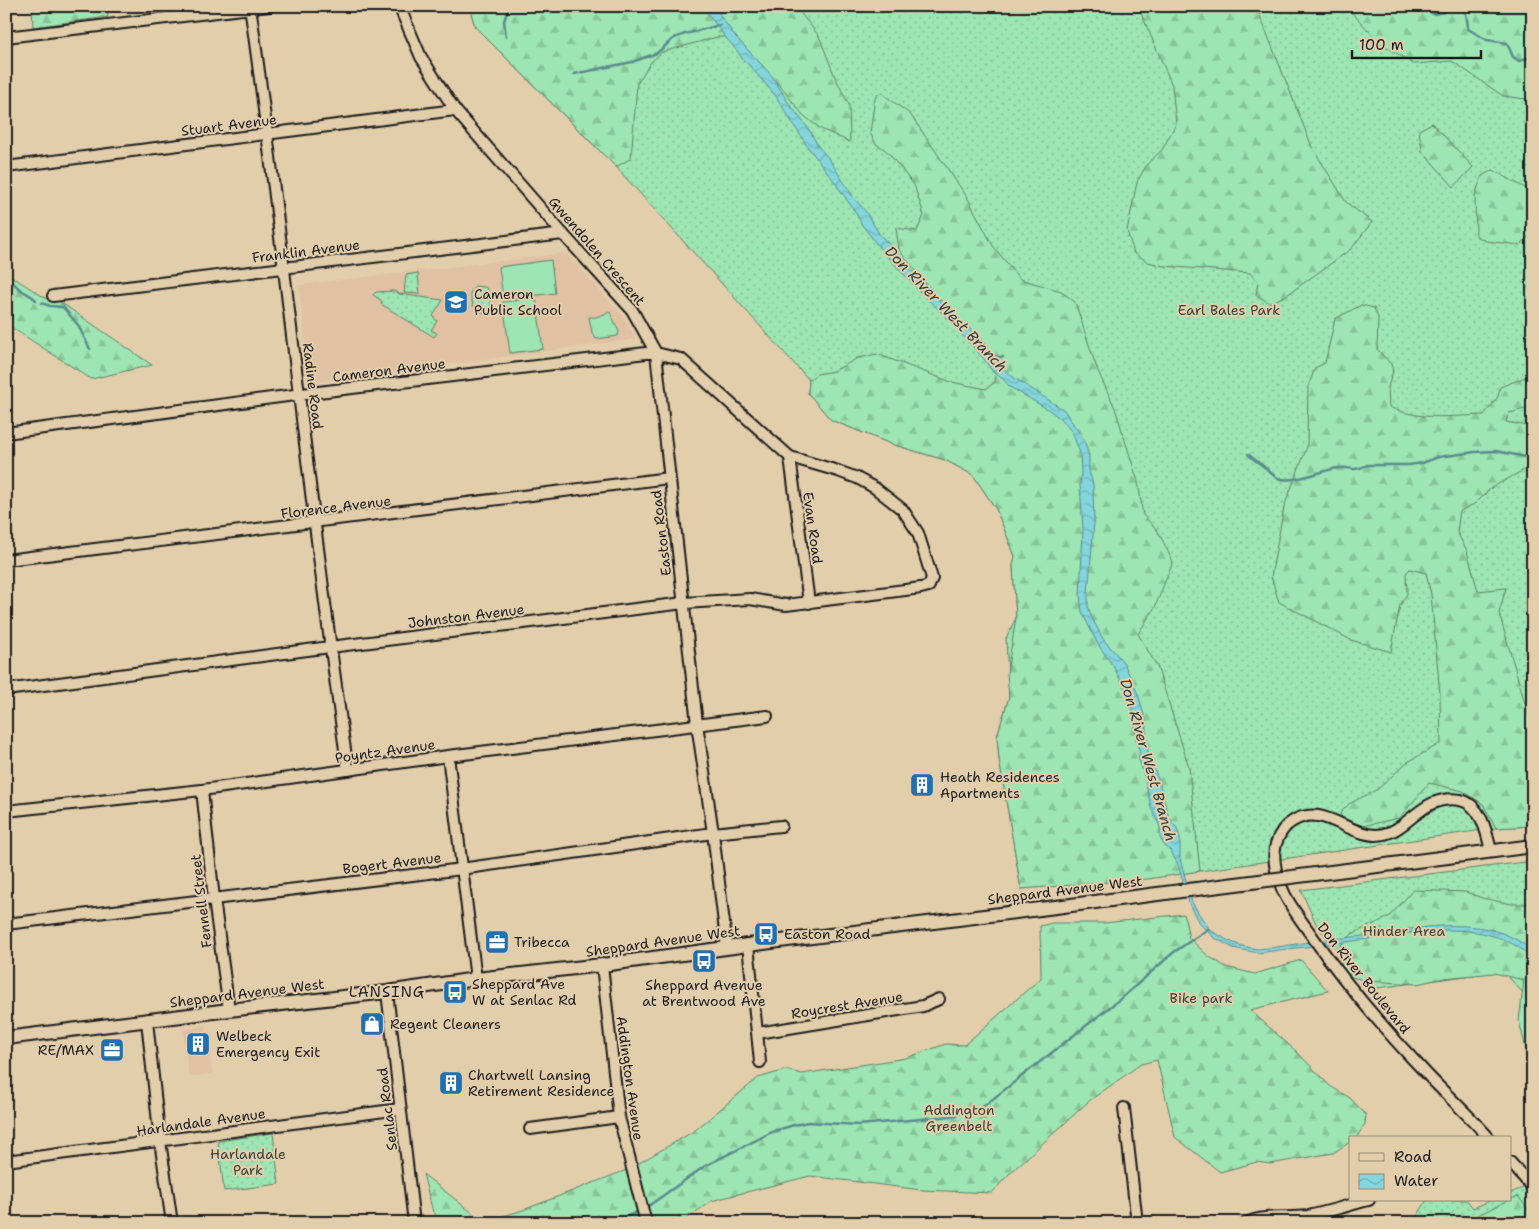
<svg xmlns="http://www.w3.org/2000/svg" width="1539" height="1229" font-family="'Shantell Sans',sans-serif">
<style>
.built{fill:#e0c1a4}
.grass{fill:url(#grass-dots);stroke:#5c8067}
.forest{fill:url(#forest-firs);stroke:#5c8067}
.pitch{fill:#9de5b2;stroke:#5c8067}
.water{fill:url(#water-waves);stroke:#5a8b8f}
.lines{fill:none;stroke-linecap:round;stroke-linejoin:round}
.stream{stroke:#5a8b8f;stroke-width:2.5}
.minor-casing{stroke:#1c1c1c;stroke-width:14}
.major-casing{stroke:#1c1c1c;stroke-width:16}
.minor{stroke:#e3ceac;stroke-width:10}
.major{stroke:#e3ceac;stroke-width:12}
.major-bridge-casing{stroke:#1c1c1c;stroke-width:16;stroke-linecap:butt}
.major-bridge{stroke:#e3ceac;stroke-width:12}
.labels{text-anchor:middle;stroke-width:4;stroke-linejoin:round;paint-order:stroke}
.street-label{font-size:14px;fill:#1c1c1c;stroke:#e3ceac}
.poi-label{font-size:14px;fill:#1c1c1c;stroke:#e3ceac;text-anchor:start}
.park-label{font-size:14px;fill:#36443a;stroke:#e3ceac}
.water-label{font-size:15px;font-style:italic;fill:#314142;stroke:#e3ceac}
.neighbourhood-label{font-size:15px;letter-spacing:1px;fill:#1c1c1c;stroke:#e3ceac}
</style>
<defs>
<pattern id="grass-dots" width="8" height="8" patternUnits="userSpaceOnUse" patternTransform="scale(1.25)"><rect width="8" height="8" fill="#9de5b2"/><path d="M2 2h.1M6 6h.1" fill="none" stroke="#87c498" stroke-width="1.8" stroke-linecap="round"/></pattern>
<pattern id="forest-firs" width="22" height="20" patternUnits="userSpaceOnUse" patternTransform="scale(1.25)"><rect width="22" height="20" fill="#9de5b2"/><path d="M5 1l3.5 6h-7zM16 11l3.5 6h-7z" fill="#87c498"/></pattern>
<pattern id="water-waves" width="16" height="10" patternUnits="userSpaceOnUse" patternTransform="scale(1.25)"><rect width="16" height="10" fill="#84d5dc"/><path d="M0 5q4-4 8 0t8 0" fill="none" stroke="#71b6bc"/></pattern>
</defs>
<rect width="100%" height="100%" fill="#e3ceac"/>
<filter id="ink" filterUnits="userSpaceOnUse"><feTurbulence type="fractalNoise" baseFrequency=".02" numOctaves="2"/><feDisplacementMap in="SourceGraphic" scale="10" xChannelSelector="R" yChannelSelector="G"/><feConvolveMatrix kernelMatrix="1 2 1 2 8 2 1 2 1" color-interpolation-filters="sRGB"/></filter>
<g filter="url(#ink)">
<!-- built -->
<g class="built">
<path d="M566,253L625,318L636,339L310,383L299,285Z"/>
<path d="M206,1026L212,1074L189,1077L183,1029Z"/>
</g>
<!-- grass -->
<g class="grass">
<path d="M469,6H1533V826L1496,828L1200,871L1021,889L999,759L997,736L1009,697L1006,638L1016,618L1013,566L1015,556L996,509L973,475L945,460L891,444L831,420L808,393L809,380L616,167L475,27Z"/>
<path d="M418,273L420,294L404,293L406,275Z"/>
<path d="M475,286L485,287L489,291L491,306L487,312L483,313L473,306L470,293Z"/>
<path d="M394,291L399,294L443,300L433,316L437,321L431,330L437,333L434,337L381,304L382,301L373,295L376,292Z"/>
<path d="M1533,861V1004L1503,971L1370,989L1317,926L1301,890Z"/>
<path d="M273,1133L279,1184L224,1191L218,1141Z"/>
<path d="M1533,1184V1223H1413L1427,1200H1467L1473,1208L1492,1200H1510V1193Z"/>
</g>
<!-- forest -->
<g class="forest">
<path d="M32,6H106L108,17L33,27Z"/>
<path d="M469,6H795L819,36L835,77L849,105L850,142L821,129L803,115L781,87L728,37H717L662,52L650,63L637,84L631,158L616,167L475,27Z"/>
<path d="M1138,6H1256L1312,147L1346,202L1372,222L1351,249L1287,295L1270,303L1256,295L1258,282L1250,273L1164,266L1148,262L1134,253L1127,231L1137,182L1147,164L1162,150L1176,124L1172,85Z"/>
<path d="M1346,6H1533V100L1503,96L1452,61L1413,64L1378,41Z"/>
<path d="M880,92L910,114L967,197L993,246L1020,279L1061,291L1075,302L1097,369L1115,408L1138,482L1143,515L1158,531L1173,562L1155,607L1138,634L1157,666L1189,767L1200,871L1148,879L1021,889L999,759L997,736L1009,697L1007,673L1016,618L1013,566L1015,556L996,509L973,475L945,460L891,444L831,420L808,393L809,380L817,374L834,371L858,358L877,354L951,382L986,389L995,382L996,365L979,341L931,290L899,250L896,228L917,231L924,215L914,185L887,151L876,144L870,133L875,98Z"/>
<path d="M1432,123L1473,167L1454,187L1422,151L1419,130Z"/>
<path d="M1493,170L1529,190H1533V234L1530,235L1520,245L1486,241L1476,236L1475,195L1482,176Z"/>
<path d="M6,273L47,299L53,297L152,365L91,379L6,324Z"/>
<path d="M1361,305L1374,308L1378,318L1377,349L1391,364L1393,371L1388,387L1389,407C1421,421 1451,416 1484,415L1498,397L1500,387L1533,374V407L1509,413L1506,422L1533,427V465L1491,488L1476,503L1460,511L1457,532L1467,551L1478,591L1506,588L1499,613L1533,731V826L1496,828L1483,804L1463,791L1429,783L1399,818L1363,826L1343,820L1340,813L1349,804L1378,789L1406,763L1441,743L1440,694L1431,594L1426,573L1410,569L1406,573L1407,594L1400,605L1391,652L1351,640L1279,602L1271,577L1284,507L1307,447L1308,387L1315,368L1325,363L1335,319Z"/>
<path d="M1413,890L1466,892L1482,898L1512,904H1533V1078L1519,1021L1524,980L1494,973L1444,978L1417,984L1367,981L1352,977L1342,969L1338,948L1352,934L1389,917Z"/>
<path d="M1184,914L1189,938L1208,956L1226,967L1255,974L1301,960L1328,991L1250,1010L1298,1053L1330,1086L1350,1098L1366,1115L1365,1124L1356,1138H1350V1142L1333,1153L1270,1164L1257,1162L1220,1172L1175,1137L1157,1060L1141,1064L1089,1101L1007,1176L992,1193L922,1190L810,1176L711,1201L681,1223H445L433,1212L423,1174L484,1222L523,1210L629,1169L694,1131L758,1078L786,1070L802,1074L906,1058L946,1044L964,1045L1041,978L1040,926L1052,923H1104Z"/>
<path d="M1518,1196L1533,1217V1223H1461Z"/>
</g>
<!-- pitch -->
<g class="pitch">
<path d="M551,260L555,293L503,299L499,267Z"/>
<path d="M536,298L543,349L510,353L503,302Z"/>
<path d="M610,312L619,332L618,336L596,339L592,333L589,317H596Z"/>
</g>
<!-- water -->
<path class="water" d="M702,6H716L721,17L736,37L772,76L788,102L810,131L818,146L829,159L854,198L866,212L880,235L900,255L906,265L923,281L944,307L979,337L998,363L1013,377L1064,410L1084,440L1089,456V471L1093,484L1094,523L1088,593V606L1091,616L1103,639L1124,663L1139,697L1147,726L1146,737L1149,757L1159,781L1169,819L1177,828L1180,839V859L1192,902L1199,914L1210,930L1229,941L1242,946L1257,949C1278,948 1298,943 1318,941C1338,938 1359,937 1379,934C1428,926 1493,914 1533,952V959C1486,913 1410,934 1353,941C1321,946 1289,948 1258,953L1233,948L1213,937L1199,923L1190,906L1178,865L1171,851L1165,846L1160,838V827L1151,808L1145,778L1139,760V749L1136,739L1134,713L1127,692L1113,666L1097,643L1082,612L1080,595L1083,529L1080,485L1081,472L1080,453L1072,432L1062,420L1049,410L1010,387L1003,379L993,372L983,358L962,335L957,327L921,293L879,247L862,225L856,213L834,181L807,146L775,95L749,65L743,60L738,52L726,38Z"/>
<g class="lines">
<!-- stream -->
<g class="stream">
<path d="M1425,6L1433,14L1444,12L1453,6"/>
<path d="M1457,6C1468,9 1467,20 1468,29L1487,40L1507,43L1513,57L1519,61L1527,58L1533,59"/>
<path d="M506,37L504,21L509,6"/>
<path d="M574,74L632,62L657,53L674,38L685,34L720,25"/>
<path d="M6,282C15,281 15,286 21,290C27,294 31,295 36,300"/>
<path d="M42,303L50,306L63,307L78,325L90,349"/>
<path d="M992,357H1003"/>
<path d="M1248,454C1253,459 1258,462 1263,466C1268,470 1272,475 1278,478C1292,484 1323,470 1338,468C1352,466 1351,473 1367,465H1409L1422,463L1438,457L1475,452L1496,451L1526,457L1531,455"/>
<path d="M644,1209L705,1166L774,1131L794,1125L808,1122L859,1125L951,1116L980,1109L1124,996L1174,952L1208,929"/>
<path d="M613,1223L639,1211"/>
<path d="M1516,1223L1527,1219"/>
</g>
<defs>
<g id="minor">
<path d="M250,6C286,260 310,516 348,770"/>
<path d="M399,6L421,57L455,110L563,234L632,310L656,353L697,724L713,833L727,948"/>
<path d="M6,37L269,6"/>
<path d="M6,167L455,110"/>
<path d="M53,296L563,234"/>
<path d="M6,433L310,393L646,353H656L681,359L790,457L838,471L857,478L875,488L903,510L918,533L932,578L929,586L921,588L786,605L750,599L684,603L330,647L6,690"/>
<path d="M790,457L809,603"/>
<path d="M6,560L669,478"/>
<path d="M448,756L476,979"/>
<path d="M202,790L214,899L229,1010"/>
<path d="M6,811L202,790L448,756L767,716"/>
<path d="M6,924L454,870L713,833L781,826"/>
<path d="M748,945L760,1062"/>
<path d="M602,965L619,1117L646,1223"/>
<path d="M387,992L414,1223"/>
<path d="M147,1021L160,1141L172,1223"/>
<path d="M758,1033L923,1006L939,999"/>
<path d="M1124,1108L1137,1223"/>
<path d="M530,1129L619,1117"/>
<path d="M1489,1138C1468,1114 1444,1093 1423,1070C1383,1028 1345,983 1312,936C1303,923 1292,909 1285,895C1278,881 1271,860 1276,844C1279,834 1284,826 1293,821C1322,803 1346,834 1375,835C1408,836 1419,793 1460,800C1481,804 1487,833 1491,851"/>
<path d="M6,1161L400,1109"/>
<path d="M1510,1162L1533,1188"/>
<path d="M1246,1223C1266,1214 1287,1219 1308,1216C1328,1212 1349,1205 1369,1200"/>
</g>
<g id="major">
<path d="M1440,858L1533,846"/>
<path d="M6,1038L229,1010L387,992L476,979L602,965L748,945L1040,909"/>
</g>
</defs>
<!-- minor casing -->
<use href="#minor" class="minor-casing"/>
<!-- major casing -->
<use href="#major" class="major-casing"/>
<!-- minor -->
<use href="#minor" class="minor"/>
<!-- major -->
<use href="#major" class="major"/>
<defs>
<path id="major-bridge" d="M1040,909L1440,858"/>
</defs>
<!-- major-bridge casing -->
<use href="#major-bridge" class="major-bridge-casing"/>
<!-- major-bridge -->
<use href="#major-bridge" class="major-bridge"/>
</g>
</g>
<!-- icons -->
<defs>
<symbol id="school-square" viewBox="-11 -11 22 22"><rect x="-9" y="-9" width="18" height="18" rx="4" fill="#1f6fb2" stroke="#e3ceac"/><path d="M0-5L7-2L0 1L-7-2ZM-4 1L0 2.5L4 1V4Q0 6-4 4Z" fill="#fff"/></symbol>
<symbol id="building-square" viewBox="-11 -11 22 22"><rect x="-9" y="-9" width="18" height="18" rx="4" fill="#1f6fb2" stroke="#e3ceac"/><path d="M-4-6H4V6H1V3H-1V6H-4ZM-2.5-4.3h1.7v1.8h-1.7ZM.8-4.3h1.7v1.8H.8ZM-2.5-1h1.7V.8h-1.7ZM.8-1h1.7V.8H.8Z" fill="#fff"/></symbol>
<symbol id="bus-square" viewBox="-11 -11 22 22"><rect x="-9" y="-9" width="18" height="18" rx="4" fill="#1f6fb2" stroke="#e3ceac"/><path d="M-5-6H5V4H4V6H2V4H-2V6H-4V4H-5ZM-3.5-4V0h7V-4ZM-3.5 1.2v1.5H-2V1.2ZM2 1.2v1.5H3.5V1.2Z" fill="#fff"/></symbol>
<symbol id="office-square" viewBox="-11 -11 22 22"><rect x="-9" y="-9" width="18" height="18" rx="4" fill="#1f6fb2" stroke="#e3ceac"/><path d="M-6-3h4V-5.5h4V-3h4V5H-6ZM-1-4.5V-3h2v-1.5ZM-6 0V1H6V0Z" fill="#fff"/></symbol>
<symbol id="shop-square" viewBox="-11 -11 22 22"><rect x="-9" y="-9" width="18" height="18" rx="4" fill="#1f6fb2" stroke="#e3ceac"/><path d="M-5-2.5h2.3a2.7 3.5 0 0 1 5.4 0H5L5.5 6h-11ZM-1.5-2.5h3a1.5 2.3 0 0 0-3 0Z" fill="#fff"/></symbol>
</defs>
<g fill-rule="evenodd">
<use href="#school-square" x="442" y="288" width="28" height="28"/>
<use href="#building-square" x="908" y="771" width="28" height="28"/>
<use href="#bus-square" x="752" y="920" width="28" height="28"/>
<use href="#office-square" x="483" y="928" width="28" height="28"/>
<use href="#bus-square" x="690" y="947" width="28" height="28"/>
<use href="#bus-square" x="441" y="978" width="28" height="28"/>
<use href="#shop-square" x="358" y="1010" width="28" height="28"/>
<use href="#building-square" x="184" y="1030" width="28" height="28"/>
<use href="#office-square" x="98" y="1036" width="28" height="28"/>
<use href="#building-square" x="437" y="1069" width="28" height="28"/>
</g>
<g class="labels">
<!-- street labels -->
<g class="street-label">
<text transform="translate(229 125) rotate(-7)" y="5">Stuart Avenue</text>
<text transform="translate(306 251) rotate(-7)" y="5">Franklin Avenue</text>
<text transform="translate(597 251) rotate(49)" y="5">Gwendolen Crescent</text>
<text transform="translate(389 370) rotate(-7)" y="5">Cameron Avenue</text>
<text transform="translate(313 386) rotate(83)" y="5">Radine Road</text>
<text transform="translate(336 507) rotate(-7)" y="5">Florence Avenue</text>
<text transform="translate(813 528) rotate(82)" y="5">Evan Road</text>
<text transform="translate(661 533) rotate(-97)" y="5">Easton Road</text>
<text transform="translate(466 616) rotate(-7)" y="5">Johnston Avenue</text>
<text transform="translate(385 751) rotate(-8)" y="5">Poyntz Avenue</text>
<text transform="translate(392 863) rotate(-7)" y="5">Bogert Avenue</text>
<text transform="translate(1065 890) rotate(-7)" y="5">Sheppard Avenue West</text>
<text transform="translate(201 901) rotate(-97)" y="5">Fennell Street</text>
<text transform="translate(663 941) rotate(-8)" y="5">Sheppard Avenue West</text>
<text transform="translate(1364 978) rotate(51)" y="5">Don River Boulevard</text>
<text transform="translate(247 993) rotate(-7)" y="5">Sheppard Avenue West</text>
<text transform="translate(847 1005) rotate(-9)" y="5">Roycrest Avenue</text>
<text transform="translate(630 1078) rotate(82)" y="5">Addington Avenue</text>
<text transform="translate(387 1109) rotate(-97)" y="5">Senlac Road</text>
<text transform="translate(201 1122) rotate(-8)" y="5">Harlandale Avenue</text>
</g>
<!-- poi labels -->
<g class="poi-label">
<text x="474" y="299">Cameron<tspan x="474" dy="16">Public School</tspan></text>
<text x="940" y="782">Heath Residences<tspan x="940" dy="16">Apartments</tspan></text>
<text x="784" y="939">Easton Road</text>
<text x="514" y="947">Tribecca</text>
<text x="472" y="989">Sheppard Ave<tspan x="472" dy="16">W at Senlac Rd</tspan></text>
<text x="704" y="990" text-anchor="middle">Sheppard Avenue<tspan x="704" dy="16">at Brentwood Ave</tspan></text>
<text x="390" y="1029">Regent Cleaners</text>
<text x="216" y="1041">Welbeck<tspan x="216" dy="16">Emergency Exit</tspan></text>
<text x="94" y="1055" text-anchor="end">RE/MAX</text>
<text x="468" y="1080">Chartwell Lansing<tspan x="468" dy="16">Retirement Residence</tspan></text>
</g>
<!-- park labels -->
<g class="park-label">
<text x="1229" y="315">Earl Bales Park</text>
<text x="1404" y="936">Hinder Area</text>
<text x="1201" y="1003">Bike park</text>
<text x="959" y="1115">Addington<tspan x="959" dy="16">Greenbelt</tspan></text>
<text x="248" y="1159">Harlandale<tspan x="248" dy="16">Park</tspan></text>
</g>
<!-- water labels -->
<g class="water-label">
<text transform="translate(946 309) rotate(46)" y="5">Don River West Branch</text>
<text transform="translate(1148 760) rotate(74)" y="5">Don River West Branch</text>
</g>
<!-- neighbourhood labels -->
<g class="neighbourhood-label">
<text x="387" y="997">LANSING</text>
</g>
</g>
<!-- margin -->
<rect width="1539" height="1229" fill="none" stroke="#e3ceac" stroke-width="25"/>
<rect x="12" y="12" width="1514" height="1204" fill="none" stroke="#1c1c1c" stroke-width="2" filter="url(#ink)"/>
<!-- legend -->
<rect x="1349" y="1136" width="162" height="65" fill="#e3ceac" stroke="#938772"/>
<rect x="1359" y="1153" width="25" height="8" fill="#e3ceac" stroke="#938772"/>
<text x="1394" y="1162" font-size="15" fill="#1c1c1c">Road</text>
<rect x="1359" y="1174" width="25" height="15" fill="url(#water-waves)" stroke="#938772"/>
<text x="1394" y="1186" font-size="15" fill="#1c1c1c">Water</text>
<!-- scale -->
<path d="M1352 50v8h129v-8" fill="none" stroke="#1c1c1c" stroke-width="2.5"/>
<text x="1359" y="50" font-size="15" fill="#1c1c1c" stroke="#e3ceac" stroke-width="4" paint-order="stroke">100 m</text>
</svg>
